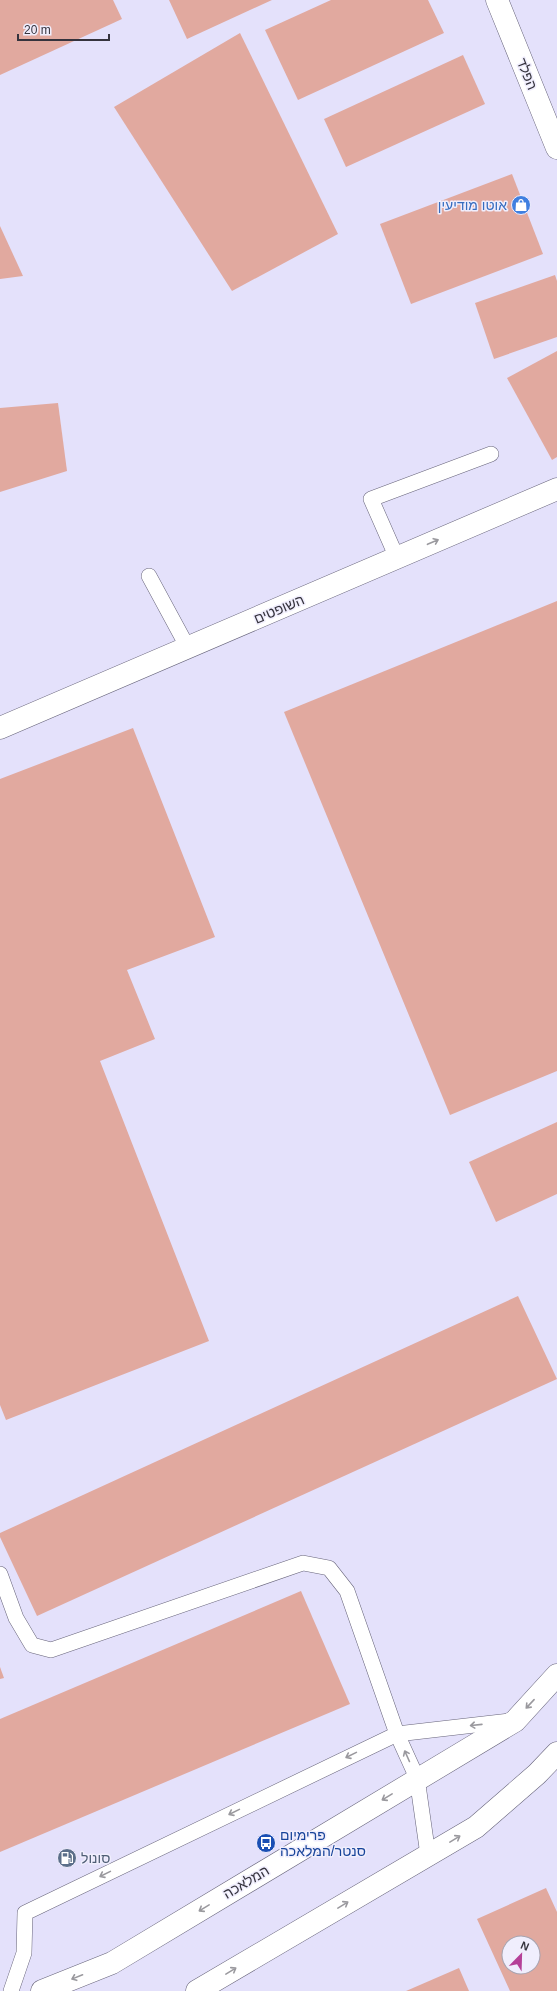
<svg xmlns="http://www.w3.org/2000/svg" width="557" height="1991" font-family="Arial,Heebo,sans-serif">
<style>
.built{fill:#e4e1fb;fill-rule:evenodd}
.building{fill:#e1a99f;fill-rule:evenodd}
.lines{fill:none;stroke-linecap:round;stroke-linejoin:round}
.lane-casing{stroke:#67647a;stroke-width:16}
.street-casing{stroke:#67647a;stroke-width:23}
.secondary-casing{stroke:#67647a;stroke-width:23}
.lane{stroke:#fff;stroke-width:15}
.street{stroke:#fff;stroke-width:22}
.secondary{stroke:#fff;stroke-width:22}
.oneway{stroke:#9a999e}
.labels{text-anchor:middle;stroke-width:3;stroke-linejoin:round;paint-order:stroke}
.street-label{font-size:14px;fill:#35333d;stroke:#f0eefd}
.shop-label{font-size:14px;fill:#366cbe;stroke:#f0eefd;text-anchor:end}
.transit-label{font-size:14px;fill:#164399;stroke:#f0eefd;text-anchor:start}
.service-label{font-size:14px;fill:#4e5e75;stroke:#f0eefd;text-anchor:start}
</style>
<rect width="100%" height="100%" fill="#f0eefd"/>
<!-- built -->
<path class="built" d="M0,0H557V1991H0ZM509,1943H533V1967H509Z"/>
<!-- building -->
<g class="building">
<path d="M0,0H113L122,19L0,75Z"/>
<path d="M169,0H272L187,39Z"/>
<path d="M331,0H428L444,33L298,100L265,30Z"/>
<path d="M240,33L338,234L232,291L114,107Z"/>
<path d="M463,55L485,104L346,167L324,119Z"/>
<path d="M512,174L543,254L411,304L380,224Z"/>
<path d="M0,226L23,276L0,279Z"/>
<path d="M555,275L557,281V337L494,359L475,303Z"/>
<path d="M557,351V457L552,460L507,378Z"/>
<path d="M58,403L67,471L0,492V408Z"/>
<path d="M557,601V1071L450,1115L284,712Z"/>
<path d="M133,728L215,937L127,970L155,1039L100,1061L209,1341L6,1420L0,1405V779Z"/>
<path d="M557,1122V1194L496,1222L469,1162Z"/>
<path d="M518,1296L557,1379L37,1616L0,1537V1533Z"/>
<path d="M301,1591L350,1704L0,1852V1719Z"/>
<path d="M0,1667L4,1678L0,1679Z"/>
<path d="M546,1888L557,1912V1991H510L477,1919ZM509,1943H533V1967H509Z"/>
<path d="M459,1968L469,1991H406Z"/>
</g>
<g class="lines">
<defs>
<g id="lane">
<path d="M397,558L371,499L491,454"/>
<path d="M149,576L188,648"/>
<path d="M0,1574L16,1618L32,1645L51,1650L303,1563L329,1568L347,1591L397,1734L417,1778L428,1855"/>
<path d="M11,1991L24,1953L25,1913L397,1734L510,1721"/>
</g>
<path id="street" d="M0,728L557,489"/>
<g id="secondary">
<path d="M497,0L557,148"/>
<path d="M42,1991L112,1963L515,1721L557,1675"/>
<path d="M197,1991L476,1827L537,1774L557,1753"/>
</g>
</defs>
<!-- lane casing -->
<use href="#lane" class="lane-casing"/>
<!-- street casing -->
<use href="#street" class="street-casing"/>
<!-- secondary casing -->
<use href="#secondary" class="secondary-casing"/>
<!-- lane -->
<use href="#lane" class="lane"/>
<!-- street -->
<use href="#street" class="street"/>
<!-- secondary -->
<use href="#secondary" class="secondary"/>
</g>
<!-- one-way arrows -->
<defs><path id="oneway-shaft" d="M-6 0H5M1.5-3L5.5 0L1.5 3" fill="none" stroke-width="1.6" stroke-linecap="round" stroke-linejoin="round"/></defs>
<g class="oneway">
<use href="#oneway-shaft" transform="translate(433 542) rotate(-23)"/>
<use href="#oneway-shaft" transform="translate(530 1704) rotate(133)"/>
<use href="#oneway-shaft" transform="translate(476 1725) rotate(174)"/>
<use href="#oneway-shaft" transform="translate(351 1755) rotate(154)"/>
<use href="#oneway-shaft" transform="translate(407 1756) rotate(-114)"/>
<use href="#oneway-shaft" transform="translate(387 1797) rotate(149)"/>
<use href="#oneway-shaft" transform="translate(234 1812) rotate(154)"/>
<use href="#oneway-shaft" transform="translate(455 1839) rotate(-31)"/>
<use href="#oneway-shaft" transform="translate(105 1874) rotate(154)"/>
<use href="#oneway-shaft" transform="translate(343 1905) rotate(-31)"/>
<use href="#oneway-shaft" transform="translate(204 1908) rotate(149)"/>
<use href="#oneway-shaft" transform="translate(231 1971) rotate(-31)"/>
<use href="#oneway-shaft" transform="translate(77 1977) rotate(158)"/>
</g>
<!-- icons -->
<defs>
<symbol id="shop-disc" viewBox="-11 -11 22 22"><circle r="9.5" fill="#3f7fe0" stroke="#f0eefd"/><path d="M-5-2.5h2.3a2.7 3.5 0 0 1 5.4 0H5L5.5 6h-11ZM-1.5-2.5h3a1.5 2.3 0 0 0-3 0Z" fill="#fff"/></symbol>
<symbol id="bus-disc" viewBox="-11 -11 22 22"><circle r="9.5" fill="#1a4fb4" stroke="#f0eefd"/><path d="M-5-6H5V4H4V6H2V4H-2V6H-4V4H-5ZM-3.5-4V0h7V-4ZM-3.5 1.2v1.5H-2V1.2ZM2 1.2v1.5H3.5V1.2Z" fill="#fff"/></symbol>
<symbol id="fuel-disc" viewBox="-11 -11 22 22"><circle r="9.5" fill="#5c6f8a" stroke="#f0eefd"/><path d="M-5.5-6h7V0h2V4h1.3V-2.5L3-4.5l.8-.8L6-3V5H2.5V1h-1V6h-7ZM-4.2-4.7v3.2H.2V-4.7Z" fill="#fff"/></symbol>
</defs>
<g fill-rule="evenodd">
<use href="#shop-disc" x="510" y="194" width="22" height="22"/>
<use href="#bus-disc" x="255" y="1832" width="22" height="22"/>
<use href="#fuel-disc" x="56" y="1847" width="22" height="22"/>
</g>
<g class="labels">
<!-- street labels -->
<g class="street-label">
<text transform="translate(527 74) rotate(68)" y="5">הפלד</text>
<text transform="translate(279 609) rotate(-23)" y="5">השופטים</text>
<text transform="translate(246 1882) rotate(-31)" y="5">המלאכה</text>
</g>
<!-- shop labels -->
<g class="shop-label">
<text x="507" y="210">אוטו מודיעין</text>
</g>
<!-- transit labels -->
<g class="transit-label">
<text x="280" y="1840">פרימיום<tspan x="280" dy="16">סנטר/המלאכה</tspan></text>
</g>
<!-- service labels -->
<g class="service-label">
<text x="81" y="1863">סונול</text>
</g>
</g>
<!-- north arrow -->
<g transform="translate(521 1955) rotate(23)"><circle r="19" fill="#f0eefd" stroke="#a5a3b0"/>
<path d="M0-3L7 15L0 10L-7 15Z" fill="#b54098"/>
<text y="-6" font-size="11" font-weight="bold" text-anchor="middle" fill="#35333d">N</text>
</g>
<!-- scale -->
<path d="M18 34v6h91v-6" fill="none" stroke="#35333d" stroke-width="2"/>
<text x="24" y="34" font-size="12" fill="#35333d" stroke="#f0eefd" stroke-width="3" paint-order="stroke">20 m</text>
</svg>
